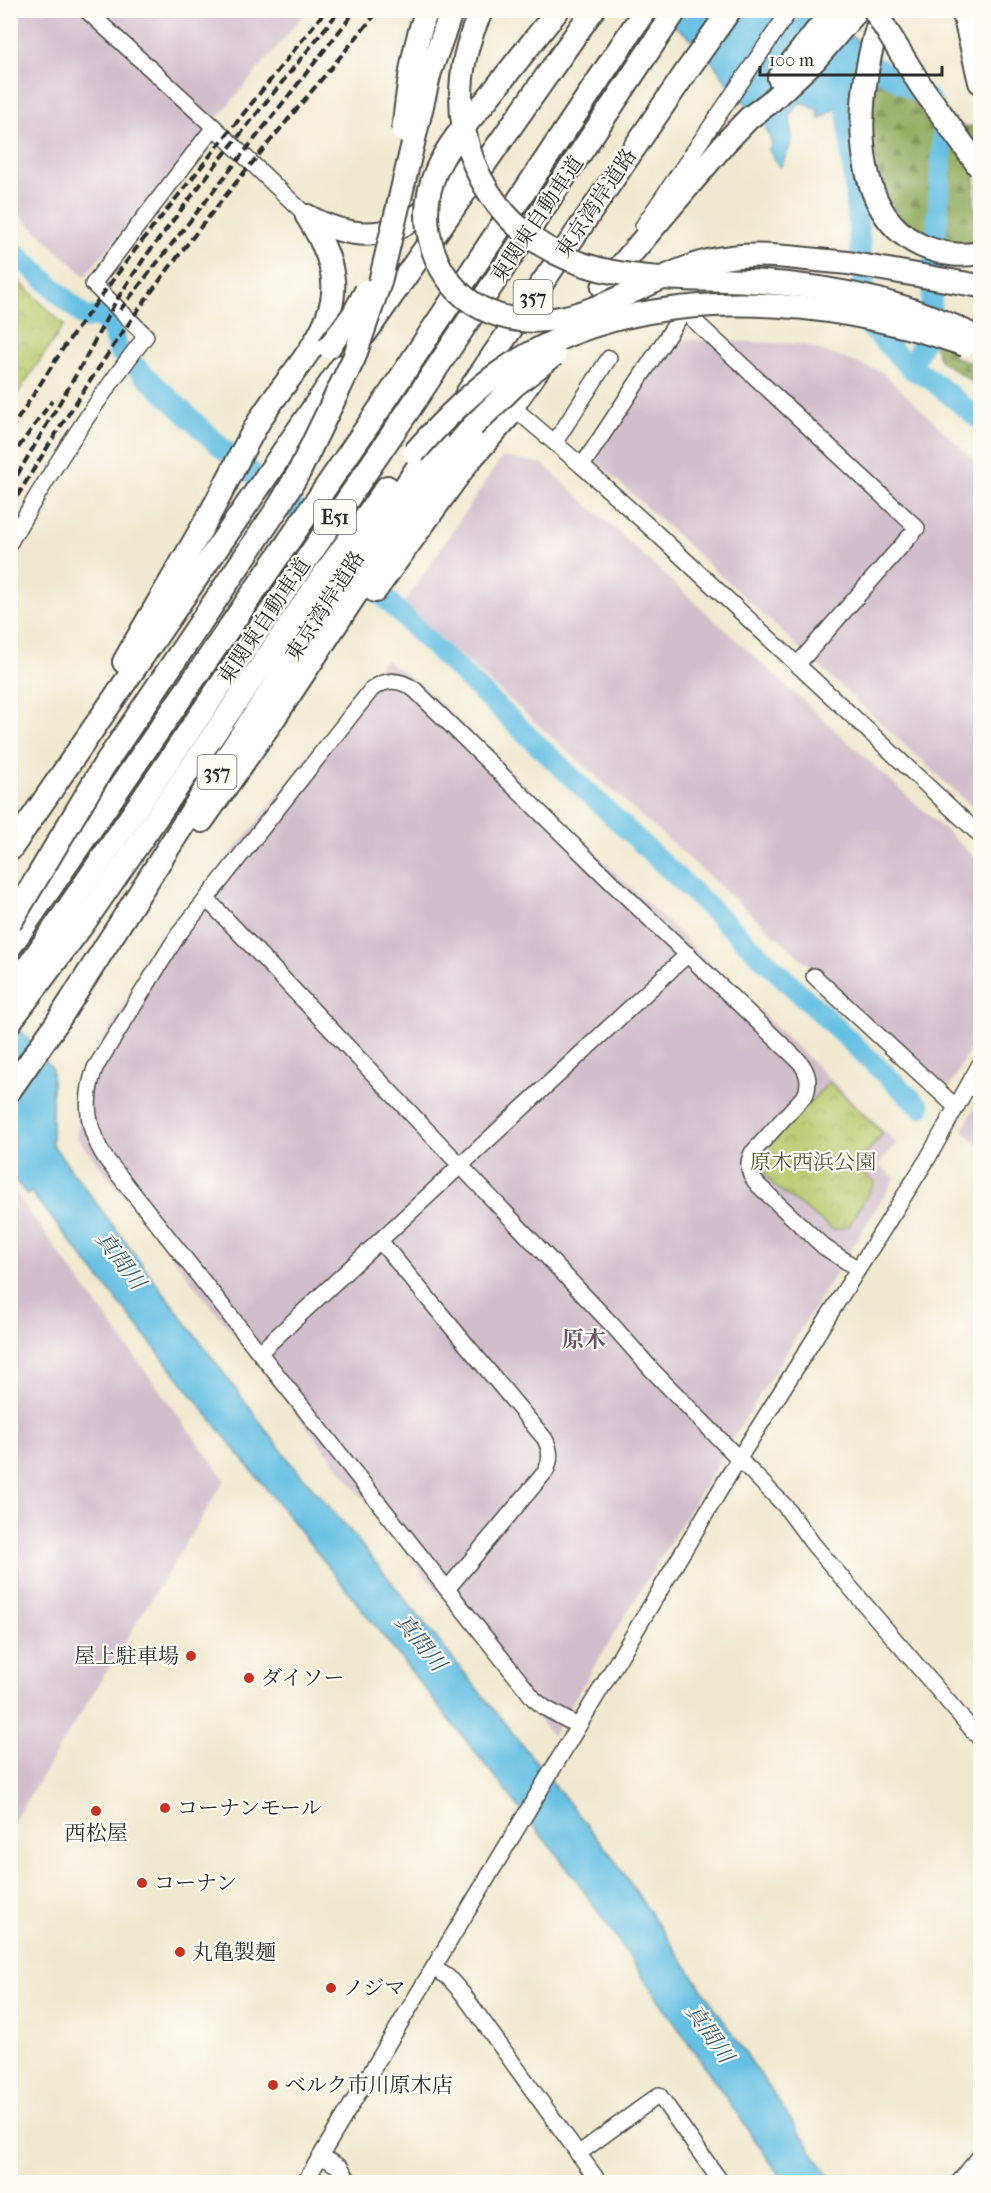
<svg xmlns="http://www.w3.org/2000/svg" width="991" height="2193" font-family="'IM FELL French Canon','Noto Serif JP',serif">
<style>
.industrial{fill:#d1bdcb}
.forest{fill:url(#forest-firs);stroke:#5e6c45;stroke-width:1.5}
.park{fill:url(#park-crowns);stroke:#727a4b;stroke-width:1.5}
.water{fill:#66c0e3;stroke:#487687;stroke-width:1.5}
.lines{fill:none;stroke-linecap:round;stroke-linejoin:round}
.river{stroke:#66c0e3;stroke-width:21}
.minor-casing{stroke:#494844;stroke-width:18}
.highway-casing{stroke:#494844;stroke-width:26}
.minor{stroke:#fff;stroke-width:15}
.highway{stroke:#fff;stroke-width:22}
.rail{stroke:#2b2b2b;stroke-width:4;stroke-dasharray:9 4.5;stroke-linecap:butt}
.highway-bridge-casing{stroke:#494844;stroke-width:26;stroke-linecap:butt}
.highway-bridge{stroke:#fff;stroke-width:22}
.poi-dot{fill:#c8321e;stroke:#fdfcf7;stroke-width:2}
.labels{text-anchor:middle;stroke-width:4.5;stroke-linejoin:round;paint-order:stroke}
.shield{fill:#fdfcf7;stroke:#6a6a68;stroke-width:1.5}
.shield-label{font-size:20px;font-weight:bold;fill:#2b2b2b}
.street-label{font-size:21px;fill:#2b2b2b;stroke:#fdfcf7}
.park-label{font-size:21px;fill:#555a3e;stroke:#fdfcf7}
.poi-label{font-size:21px;fill:#2b2b2b;stroke:#fdfcf7;text-anchor:start}
.water-label{font-size:22px;font-style:italic;fill:#405f6b;stroke:#fdfcf7}
.neighbourhood-label{font-size:22px;font-weight:bold;fill:#6a5565;stroke:#fdfcf7}
</style>
<defs>
<pattern id="forest-firs" width="22" height="20" patternUnits="userSpaceOnUse" patternTransform="scale(1.5)"><rect width="22" height="20" fill="#92ac5f"/><path d="M5 1l3.5 6h-7zM16 11l3.5 6h-7z" fill="#778c4f"/></pattern>
<pattern id="park-crowns" width="20" height="18" patternUnits="userSpaceOnUse" patternTransform="scale(1.5)"><rect width="20" height="18" fill="#b8c86b"/><path d="M2 6a3 3 0 1 1 6 0M12 15a3 3 0 1 1 6 0" fill="none" stroke="#9eac5d"/></pattern>
</defs>
<rect width="100%" height="100%" fill="#fdfcf7"/>
<filter id="ink" filterUnits="userSpaceOnUse"><feTurbulence type="fractalNoise" baseFrequency=".0167" numOctaves="2"/><feDisplacementMap in="SourceGraphic" scale="12" xChannelSelector="R" yChannelSelector="G"/><feConvolveMatrix kernelMatrix="1 2 1 2 8 2 1 2 1" color-interpolation-filters="sRGB"/></filter>
<filter id="wash" filterUnits="userSpaceOnUse"><feTurbulence type="fractalNoise" baseFrequency=".008" numOctaves="4" result="noise"/><feDisplacementMap in="SourceGraphic" scale="24" xChannelSelector="R" yChannelSelector="G"/><feGaussianBlur stdDeviation="1.35" result="paint"/><feColorMatrix in="noise" values="0 0 0 0 0 0 0 0 0 0 0 0 0 0 0 0 0 1.4 0 .05"/><feComposite in="paint" operator="in"/></filter>
<g filter="url(#wash)">
<rect width="100%" height="100%" fill="#f1e9cf"/>
<!-- industrial -->
<g class="industrial">
<path d="M10,11H307L85,276L11,207Z"/>
<path d="M674,339L803,344L882,372L980,466V814L595,460Z"/>
<path d="M502,457L543,464L980,862V1030L949,1089L403,605Z"/>
<path d="M385,660L420,684L896,1143L879,1166L895,1178L750,1411L552,1736L77,1137L82,1074L171,930Z"/>
<path d="M980,1096V1147L963,1130Z"/>
<path d="M10,1186L225,1480L11,1826H10Z"/>
</g>
<!-- forest -->
<g class="forest">
<path d="M877,79C905,94 926,106 935,138L932,240C926,237 920,235 915,231C891,214 876,174 873,145C870,126 874,104 874,85Z"/>
<path d="M977,126L974,204L980,233V244L943,245L953,128Z"/>
<path d="M931,336L954,346L952,356L976,365L979,357H980V387L940,360Z"/>
</g>
<!-- park -->
<g class="park">
<path d="M11,273L64,325L11,403Z"/>
<path d="M829,1082L883,1133L855,1168L875,1182L849,1226L833,1230L773,1185L765,1173L764,1158L771,1144Z"/>
</g>
<!-- water -->
<g class="water">
<path d="M655,11H813L861,43L881,61L878,83L819,119L818,110L801,102L790,114L792,141L782,165L779,167L769,150L772,143L764,123L727,83L714,64L692,39Z"/>
<path d="M10,1017L52,1068V1144L291,1463L351,1532L611,1855L833,2182H784L575,1878L31,1192L27,1195L11,1175Z"/>
</g>
<g class="lines">
<!-- river -->
<g class="river">
<path d="M879,69L930,100L942,123L943,136L932,297L927,332L911,369"/>
<path d="M846,102L868,325L911,369L929,378L980,420"/>
<path d="M10,248L86,318L99,316L111,327L118,350L222,448L293,507L316,530"/>
<path d="M364,577L430,643L920,1107"/>
</g>
</g>
</g>
<g filter="url(#ink)">
<g class="lines">
<defs>
<g id="minor">
<path d="M86,10L214,127L307,216"/>
<path d="M643,226L790,10"/>
<path d="M542,371L515,409L582,466L654,531L980,835"/>
<path d="M555,442L609,358"/>
<path d="M582,466L684,311L917,528L797,665"/>
<path d="M10,542C51,470 95,401 146,336L93,284L214,127"/>
<path d="M207,899L614,1327L652,1370L785,1506L813,1544L980,1739"/>
<path d="M814,976L956,1107"/>
<path d="M380,1241L545,1439C551,1451 551,1459 546,1471L448,1588"/>
<path d="M260,1352L688,954"/>
<path d="M578,1726L545,1708L534,1699L106,1159C87,1130 83,1101 95,1068L178,935L371,690C386,678 400,679 415,690L609,880L799,1061C808,1072 810,1081 806,1094L752,1153C746,1166 749,1175 758,1185L824,1247L858,1269"/>
<path d="M434,1968L448,1977L463,1994L599,2182"/>
<path d="M578,2154L659,2095L721,2182"/>
<path d="M321,2156L341,2168L350,2182"/>
<path d="M305,2182L738,1460L928,1158L980,1064"/>
<path d="M959,2182L980,2156"/>
</g>
<g id="highway">
<path d="M883,10C858,78 841,209 922,246C942,254 959,257 980,253"/>
<path d="M963,10L980,82"/>
<path d="M779,78L833,10"/>
<path d="M483,104L558,10"/>
<path d="M307,216C380,256 421,224 466,166"/>
<path d="M807,259L848,263L980,286"/>
<path d="M603,287L725,143L749,118L769,103L814,61L858,10"/>
<path d="M365,334L593,10"/>
<path d="M466,395L686,72L730,10"/>
<path d="M375,591L468,462L515,409"/>
<path d="M124,662C151,613 180,567 207,519C226,486 241,451 261,418C283,382 324,343 332,301C338,271 323,241 307,216"/>
<path d="M202,821L271,723L428,485L453,450L473,426"/>
<path d="M10,850L342,366"/>
<path d="M10,947L389,395L645,10"/>
<path d="M10,993L408,411L676,10"/>
<path d="M10,1022L84,923L320,580L387,487"/>
<path d="M10,1090L56,1024L211,781L437,438"/>
</g>
</defs>
<!-- minor casing -->
<use href="#minor" class="minor-casing"/>
<!-- highway casing -->
<use href="#highway" class="highway-casing"/>
<!-- minor -->
<use href="#minor" class="minor"/>
<!-- highway -->
<use href="#highway" class="highway"/>
<!-- rail -->
<g class="rail">
<path d="M120,310L356,10"/>
<path d="M10,431L66,344L135,250L326,10"/>
<path d="M10,459L52,401"/>
<path d="M10,487L79,370L116,301L145,257L214,167L340,10"/>
<path d="M10,508C50,442 92,376 136,313C211,208 297,110 379,10"/>
</g>
<defs>
<g id="highway-bridge">
<path d="M482,10C431,111 476,230 585,265C638,282 694,278 748,281C827,285 910,302 980,339"/>
<path d="M874,10L921,86L980,168"/>
<path d="M483,104C445,148 413,189 433,250C441,274 458,296 481,308C560,349 633,281 708,261C741,253 773,255 807,259"/>
<path d="M403,131C408,90 412,49 427,10"/>
<path d="M329,347L353,315L366,291"/>
<path d="M473,426L515,385L554,355"/>
<path d="M414,453C441,422 469,393 503,370C635,280 822,294 965,345"/>
<path d="M10,923L103,767L279,506L299,472L354,358L380,282L430,72L452,10"/>
</g>
</defs>
<!-- highway-bridge casing -->
<use href="#highway-bridge" class="highway-bridge-casing"/>
<!-- highway-bridge -->
<use href="#highway-bridge" class="highway-bridge"/>
</g>
</g>
<!-- markers -->
<g class="poi-dot">
<circle cx="191" cy="1656" r="6"/>
<circle cx="249" cy="1678" r="6"/>
<circle cx="165" cy="1808" r="6"/>
<circle cx="96" cy="1811" r="6"/>
<circle cx="142" cy="1883" r="6"/>
<circle cx="180" cy="1952" r="6"/>
<circle cx="331" cy="1988" r="6"/>
<circle cx="273" cy="2085" r="6"/>
</g>
<g class="labels">
<!-- shield labels -->
<g class="shield">
<rect x="513.5" y="280" width="39" height="34" rx="4.5"/>
<rect x="314" y="500" width="42" height="34" rx="4.5"/>
<rect x="197.5" y="755" width="39" height="34" rx="4.5"/>
</g>
<g class="shield-label">
<text x="533" y="304">357</text>
<text x="335" y="524">E51</text>
<text x="217" y="779">357</text>
</g>
<!-- street labels -->
<g class="street-label">
<text transform="translate(596 203) rotate(-56)" y="7">東京湾岸道路</text>
<text transform="translate(537 219) rotate(-56)" y="7">東関東自動車道</text>
<text transform="translate(325 606) rotate(-57)" y="7">東京湾岸道路</text>
<text transform="translate(264 621) rotate(-56)" y="7">東関東自動車道</text>
</g>
<!-- park labels -->
<g class="park-label">
<text x="813" y="1169">原木西浜公園</text>
</g>
<!-- poi labels -->
<g class="poi-label">
<text x="179" y="1663" text-anchor="end">屋上駐車場</text>
<text x="261" y="1685">ダイソー</text>
<text x="177" y="1815">コーナンモール</text>
<text x="96" y="1840" text-anchor="middle">西松屋</text>
<text x="154" y="1890">コーナン</text>
<text x="192" y="1959">丸亀製麺</text>
<text x="343" y="1995">ノジマ</text>
<text x="285" y="2092">ベルク市川原木店</text>
</g>
<!-- water labels -->
<g class="water-label">
<text transform="translate(121 1260) rotate(53)" y="8">真間川</text>
<text transform="translate(421 1642) rotate(51)" y="8">真間川</text>
<text transform="translate(710 2033) rotate(55)" y="8">真間川</text>
</g>
<!-- neighbourhood labels -->
<g class="neighbourhood-label">
<text x="584" y="1347">原木</text>
</g>
</g>
<!-- margin -->
<rect width="991" height="2193" fill="none" stroke="#fdfcf7" stroke-width="36"/>
<!-- scale -->
<path d="M760 66v9h182v-9" fill="none" stroke="#2b2b2b" stroke-width="3"/>
<text x="769" y="66" font-size="18" fill="#2b2b2b" stroke="#fdfcf7" stroke-width="4.5" paint-order="stroke">100 m</text>
</svg>
